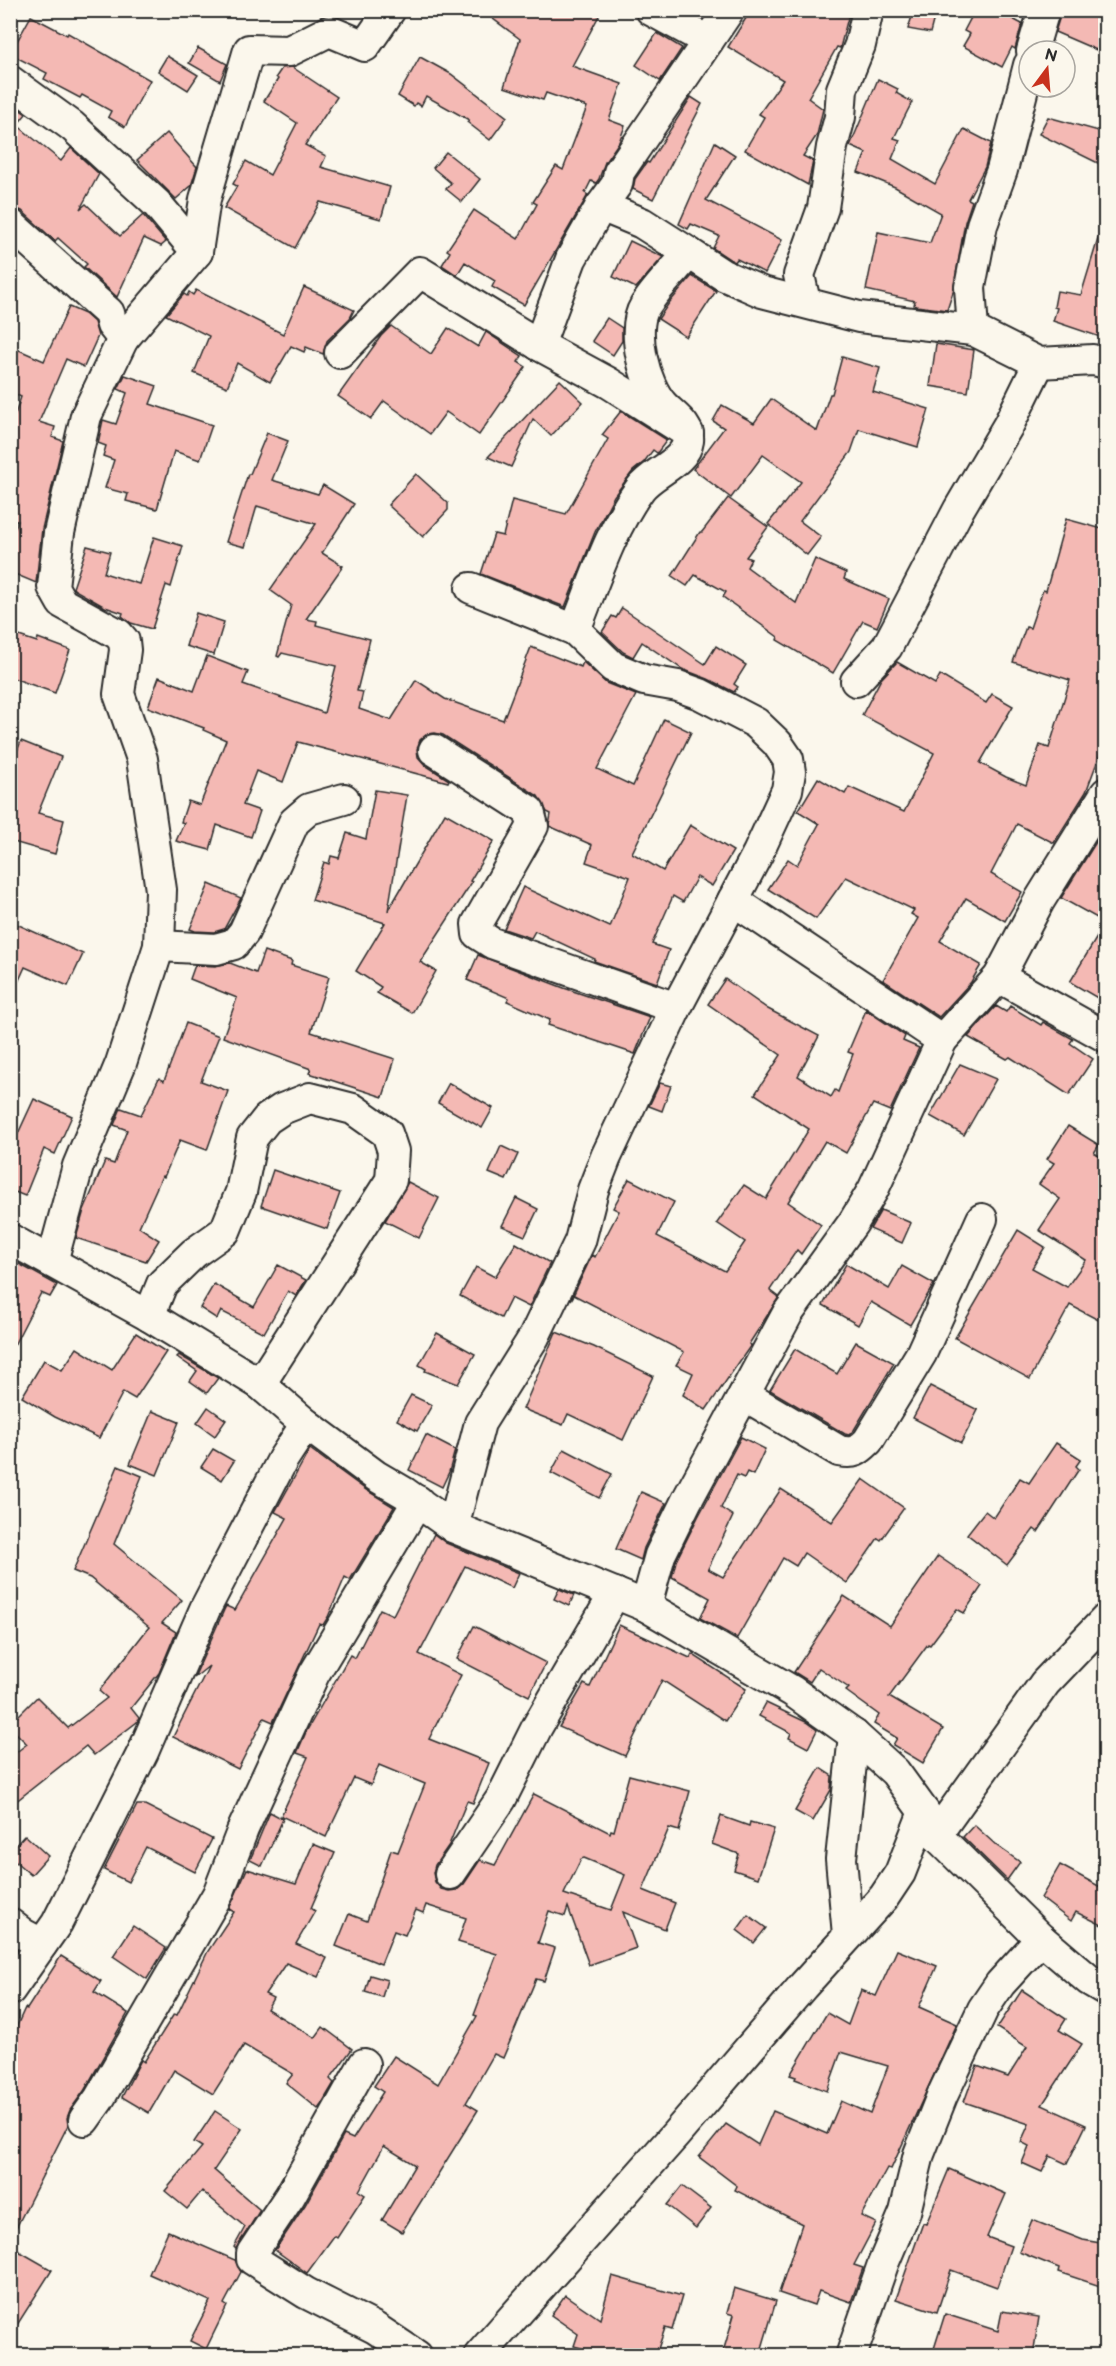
<svg xmlns="http://www.w3.org/2000/svg" width="1116" height="2366" font-family="'Balsamiq Sans',sans-serif">
<style>
.building{fill:#f4b9b4;stroke:#2b2b2b;stroke-width:1.5;fill-rule:evenodd}
.lines{fill:none;stroke-linecap:round;stroke-linejoin:round}
.minor-casing{stroke:#2b2b2b;stroke-width:34}
.minor{stroke:#fbf7ec;stroke-width:30}
</style>
<rect width="100%" height="100%" fill="#fbf7ec"/>
<filter id="ink" filterUnits="userSpaceOnUse"><feTurbulence type="fractalNoise" baseFrequency=".0167" numOctaves="2"/><feDisplacementMap in="SourceGraphic" scale="12" xChannelSelector="R" yChannelSelector="G"/><feConvolveMatrix kernelMatrix="1 2 1 2 8 2 1 2 1" color-interpolation-filters="sRGB"/></filter>
<g filter="url(#ink)">
<!-- building -->
<g class="building">
<path d="M481,10H602L572,66L622,84L609,120L625,126L619,142L605,162L599,179L596,183L591,181L585,193L588,195L524,305L492,287L495,281L465,262L457,275L442,265L450,252L447,250L474,210L518,239L537,204L533,202L556,166L563,170L587,107L546,93L543,100L504,87L520,39Z"/>
<path d="M751,10H850L840,48L837,47L808,98L823,109L817,135L803,156L813,161L808,185L745,150L764,117L759,114L783,80L728,47Z"/>
<path d="M914,10H936L930,33L908,29Z"/>
<path d="M975,10H996L1022,24L1015,49L1012,47L1002,67L963,46L970,34L964,31Z"/>
<path d="M1072,10H1106V54L1055,32L1061,13L1070,16Z"/>
<path d="M31,16L67,35L68,33L150,80L125,127L108,117L111,111L82,95L80,98L44,79L47,73L10,54Z"/>
<path d="M657,33L682,48L660,81L636,65Z"/>
<path d="M198,48L227,64L220,81L189,63Z"/>
<path d="M167,56L198,75L188,90L158,71Z"/>
<path d="M420,57L451,74L507,117L490,140L467,122L469,120L426,96L421,106L416,103L414,106L398,96Z"/>
<path d="M292,67L337,97L305,145L326,156L321,167L390,187L381,219L320,202L295,248L224,208L237,186L233,184L246,161L270,175L297,123L264,101L278,79L276,77L282,68Z"/>
<path d="M878,79L898,89L896,93L912,102L894,138L900,140L892,159L935,184L964,129L991,143L985,167L968,199L972,201L965,222L953,292L947,310L916,306L914,305L915,301L866,290L878,232L930,243L941,213L895,187L858,172L866,153L850,146Z"/>
<path d="M691,97L702,104L653,199L633,189L635,179L647,162L649,163Z"/>
<path d="M10,103L26,114L17,125L61,161L71,148L99,174L80,209L86,204L120,236L143,215L166,242L161,246L144,238L117,297L84,267L87,264L58,238L55,241L22,211L10,206Z"/>
<path d="M1048,117L1106,133V167L1039,134Z"/>
<path d="M167,133L197,167L191,186L176,199L137,160Z"/>
<path d="M715,142L735,155L706,200L782,240L765,273L737,259L735,262L731,260L713,248L719,236L691,224L688,229L679,224Z"/>
<path d="M446,152L480,179L462,202L446,189L451,183L433,168Z"/>
<path d="M1101,229L1106,230V339L1053,321L1057,308L1054,307L1057,291L1081,295Z"/>
<path d="M630,241L663,257L636,288L613,277Z"/>
<path d="M692,276L716,291L686,337L658,319L669,303Z"/>
<path d="M304,287L354,310L350,318L327,341L323,354L306,347L304,352L291,346L270,382L237,363L227,387L194,373L209,336L166,315L184,294L187,296L189,292L193,295L196,290L283,334Z"/>
<path d="M69,307L85,314L94,322L98,336L84,367L66,359L39,422L55,427L52,437L63,441L42,529L36,583L10,572V540L18,521L10,520V429L21,397L10,392V346L44,361Z"/>
<path d="M607,318L622,328V341L613,355L592,341Z"/>
<path d="M391,326L431,354L448,328L478,347L486,332L522,356L518,362L526,367L479,435L446,412L430,434L384,401L371,419L338,396L381,336Z"/>
<path d="M936,344L974,350L968,392L930,386Z"/>
<path d="M842,357L880,368L873,392L929,409L918,447L859,429L851,452L800,521L821,537L807,555L768,524L801,482L763,455L731,498L693,469L724,428L713,421L722,405L754,423L771,399L817,431L830,394H832Z"/>
<path d="M125,375L157,386L150,404L212,425L200,460L174,451L157,509L126,501L128,494L105,488L114,460L103,456L106,446L98,443L103,420L116,424L127,393L118,389Z"/>
<path d="M560,380L583,402L551,436L533,419L511,467L488,457Z"/>
<path d="M621,411L667,440L657,453L653,450L644,462L633,471L614,496L595,532L565,607L481,574L494,534L503,536L512,500L566,514L608,439L602,435Z"/>
<path d="M267,433L288,441L272,480L318,494L323,485L354,504L322,553L343,566L306,619L317,621L316,625L370,639L357,691L363,692L359,709L391,720L416,680L445,699L503,720L531,647L581,667L583,662L606,683L636,695L597,769L633,786L664,719L691,732L632,853L663,871L690,825L733,851L712,886L697,877L683,902L673,896L652,944L669,950L657,983L594,961L595,959L535,931L531,938L504,929L523,887L610,927L630,877L586,862L592,845L549,826L551,814L547,812L538,796L443,735L435,733L427,734L420,740L417,749L418,757L425,765L449,780L448,782L298,742L283,782L256,771L243,805L260,811L251,837L217,825L210,850L176,841L184,823L181,822L188,801L200,805L226,740L203,730L204,728L148,707L159,677L194,691L207,656L248,672L243,684L324,713L336,666L282,653L279,657L277,656L291,605L270,590L316,524L257,506L245,547L226,542L248,474H250Z"/>
<path d="M416,474L448,503V510L423,537L388,505Z"/>
<path d="M728,498L768,527L746,557L751,559L747,567L796,603L815,559L846,573L844,579L889,599L877,627L863,621L833,673L777,640L778,637L723,597L726,592L695,575L687,586L672,576L700,532H702Z"/>
<path d="M1066,519L1106,530V738L1086,792L1054,843L1017,824L991,874L1022,892L1005,921L966,898L940,941L981,965L971,982L939,1017L883,980L918,918L911,914L914,910L846,877L816,919L768,889L788,859L797,865L819,824L798,811L818,778L845,794L849,787L904,812L934,753L862,715L881,679L897,662L935,684L940,675L986,703L992,694L1013,706L980,763L1006,777L1026,785L1040,745L1049,748L1070,680L1013,662L1026,627L1030,628L1043,590L1046,591Z"/>
<path d="M154,537L183,546L171,587L166,585L152,629L131,623L122,616L123,613L105,607L75,590L73,588L87,546L110,552L104,573L139,584Z"/>
<path d="M622,608L705,664L716,646L746,665L734,684L738,687L734,692L708,679L682,669L642,642L633,657L623,652L602,632L612,616L616,618Z"/>
<path d="M196,613L224,622L214,655L186,646Z"/>
<path d="M10,633L37,642L38,638L70,650L55,693L10,677Z"/>
<path d="M21,741L61,757L38,813L64,820L55,854L10,841V769Z"/>
<path d="M375,790L407,795L388,911L445,813L494,841L470,881L472,882L420,962L436,971L412,1013L377,993L381,987L356,971L385,923L312,900L324,862L329,864L331,856L339,858L347,833L366,839Z"/>
<path d="M1101,834L1106,837V903L1097,918L1061,898Z"/>
<path d="M209,884L241,898L224,929L214,932L195,931L190,929Z"/>
<path d="M10,921L83,954L68,986L25,967L10,1000Z"/>
<path d="M1106,922V1003L1070,982Z"/>
<path d="M264,951L292,961L291,965L329,977L311,1032L395,1059L383,1097L309,1073L311,1069L223,1037L237,998L190,979L195,965L215,966L230,963L256,973Z"/>
<path d="M478,955L564,988L650,1017L635,1054L548,1025L550,1020L507,1001L509,998L467,980Z"/>
<path d="M725,979L768,1009L819,1036L798,1076L831,1097L835,1090L838,1092L853,1054L848,1052L866,1010L905,1036L903,1041L919,1048L890,1111L873,1104L846,1153L825,1141L788,1202L821,1225L801,1254L797,1250L770,1290L779,1297L749,1344L751,1345L706,1410L683,1395L693,1373L676,1365L684,1352L574,1295L571,1300L592,1255L595,1257L619,1211L613,1208L629,1179L674,1202L657,1236L725,1271L745,1242L717,1223L744,1185L766,1199L809,1129L755,1094L781,1055L708,1004Z"/>
<path d="M996,1006L1006,1012L1010,1006L1041,1025L1043,1022L1073,1039L1070,1043L1093,1059L1069,1095L1010,1057L1007,1059L968,1037Z"/>
<path d="M186,1023L219,1036L201,1081L228,1091L207,1150L180,1140L164,1177L162,1176L139,1227L159,1240L146,1261L76,1238L84,1210L105,1161L114,1164L127,1130L114,1125L121,1108L141,1115L159,1078L164,1081Z"/>
<path d="M960,1064L996,1079L964,1135L930,1116Z"/>
<path d="M449,1083L493,1108L482,1128L438,1103Z"/>
<path d="M660,1083L671,1086L662,1111L649,1106Z"/>
<path d="M34,1099L72,1116L55,1154L44,1149L25,1196L10,1190V1151Z"/>
<path d="M1068,1126L1099,1145L1094,1153L1106,1159V1324L1070,1305L1030,1379L955,1338L1018,1230L1045,1247L1032,1268L1067,1287L1086,1260L1039,1230L1060,1199L1039,1184L1054,1163L1047,1159Z"/>
<path d="M501,1146L518,1154L506,1180L489,1173Z"/>
<path d="M273,1170L340,1193L327,1229L261,1206Z"/>
<path d="M408,1182L439,1198L419,1238L385,1221Z"/>
<path d="M516,1198L538,1209L525,1236L502,1226Z"/>
<path d="M881,1210L911,1223L902,1243L870,1229Z"/>
<path d="M516,1243L550,1263L529,1307L511,1298L501,1318L460,1296L476,1267L495,1277Z"/>
<path d="M10,1259L57,1285L50,1297L41,1293L10,1353Z"/>
<path d="M846,1264L889,1289L902,1266L934,1284L910,1325L871,1302L858,1325L823,1305Z"/>
<path d="M278,1265L306,1280L296,1296L288,1291L264,1333L221,1311L217,1319L200,1308L214,1284L254,1307Z"/>
<path d="M556,1332L594,1347L653,1376L623,1440L568,1414L563,1425L523,1409Z"/>
<path d="M136,1333L166,1352L135,1399L123,1392L99,1438L55,1417L22,1397L44,1360L62,1370L77,1348L112,1370Z"/>
<path d="M437,1333L475,1354L458,1384L425,1371L426,1369L419,1365Z"/>
<path d="M856,1342L894,1363L854,1430L849,1435L845,1434L770,1390L795,1349L837,1374Z"/>
<path d="M179,1355L218,1378L207,1393L190,1381L197,1371L177,1357Z"/>
<path d="M930,1386L978,1410L961,1443L913,1418Z"/>
<path d="M411,1395L432,1405L417,1431L397,1420Z"/>
<path d="M208,1407L226,1420L215,1436L197,1423Z"/>
<path d="M152,1411L179,1422L157,1475L130,1464Z"/>
<path d="M426,1435L455,1450L449,1472L442,1487L409,1470Z"/>
<path d="M741,1437L765,1449L753,1475L747,1472L744,1478L737,1475L721,1508L733,1516L708,1569L723,1577L781,1489L832,1522L863,1479L904,1508L881,1540L878,1538L847,1583L804,1553L796,1566L783,1558L737,1638L700,1618L710,1598L672,1577L676,1561L698,1517Z"/>
<path d="M1056,1443L1081,1459L1076,1466L1079,1469L1038,1532L1034,1529L1007,1565L967,1534L985,1511L994,1518L1020,1478L1029,1483Z"/>
<path d="M213,1449L234,1461L222,1480L201,1467Z"/>
<path d="M310,1449L366,1490L394,1507L350,1580L345,1577L328,1617L323,1625L319,1624L273,1722L264,1718L238,1769L173,1737L209,1666L194,1678L224,1610L226,1606L235,1610L287,1518L275,1512Z"/>
<path d="M564,1449L612,1474L599,1498L551,1473Z"/>
<path d="M118,1466L142,1476L114,1544L182,1600L162,1623L176,1632L159,1673L131,1708L139,1718L137,1722L94,1755L86,1746L10,1806V1757L27,1744L10,1727V1724L37,1697L68,1728L107,1698L99,1691L149,1627L90,1578L73,1571Z"/>
<path d="M641,1492L666,1503L644,1548L641,1560L616,1549Z"/>
<path d="M434,1534L446,1543L519,1573L512,1588L465,1566L419,1654L461,1675L429,1739L489,1763L473,1803L467,1801L449,1845L435,1865L433,1873L435,1882L441,1889L449,1891L457,1890L464,1884L480,1860L495,1865L534,1794L610,1833L611,1830L614,1831L629,1775L690,1791L679,1831L669,1828L643,1890L675,1903L665,1929L623,1912L636,1948L589,1965L568,1907L565,1916L549,1911L538,1943L555,1948L544,1981L536,1979L503,2058L494,2054L466,2103L478,2110L402,2232L382,2220L415,2165L384,2146L359,2191L365,2195L337,2238L334,2236L307,2273L275,2250L305,2205L344,2135L353,2139L383,2092L374,2086L394,2056L438,2084L477,2016L474,2015L497,1954L458,1942L466,1918L426,1905L423,1913L416,1910L405,1935L394,1931L381,1964L336,1946L349,1914L367,1921L391,1850L398,1852L425,1784L379,1765L371,1785L354,1778L326,1837L281,1816L308,1757L297,1753L306,1732L350,1655L355,1658L380,1609L393,1615ZM584,1858L625,1875L611,1910L564,1894L581,1859Z"/>
<path d="M938,1556L982,1586L964,1613L957,1609L930,1645L928,1644L889,1697L943,1729L923,1763L893,1745L897,1738L874,1724L879,1715L846,1691L849,1688L819,1668L810,1682L794,1672L844,1596L890,1626Z"/>
<path d="M559,1589L574,1595L569,1606L554,1599Z"/>
<path d="M619,1625L690,1658L692,1654L746,1689L725,1721L662,1680L625,1756L559,1727L584,1684L590,1687Z"/>
<path d="M474,1626L546,1663L529,1696L457,1659Z"/>
<path d="M766,1703L806,1722L817,1730L808,1748L789,1738L791,1733L759,1716Z"/>
<path d="M820,1768L832,1776L831,1790L813,1821L795,1811Z"/>
<path d="M137,1805H145L212,1839L195,1872L146,1847L128,1882L104,1870Z"/>
<path d="M270,1812L283,1819L262,1866L250,1860Z"/>
<path d="M721,1816L749,1826L750,1822L774,1829L758,1878L734,1870L739,1854L712,1844Z"/>
<path d="M974,1825L997,1846L1020,1862L1007,1880L963,1837Z"/>
<path d="M25,1835L48,1856L31,1875L10,1857V1851Z"/>
<path d="M313,1844L335,1853L311,1908L315,1911L296,1944L327,1958L318,1977L286,1963L265,1994L273,1998L267,2009L315,2038L323,2027L352,2049L330,2079L334,2083L321,2105L318,2109L286,2083L293,2074L244,2045L213,2094L174,2070L149,2113L122,2097L141,2060L144,2062L174,2014L177,2015L208,1951L234,1912L229,1909L247,1869L296,1884Z"/>
<path d="M1060,1865L1106,1890V1927L1076,1912L1071,1921L1041,1898Z"/>
<path d="M748,1915L766,1928L754,1943L737,1930Z"/>
<path d="M133,1926L166,1948L147,1979L113,1956Z"/>
<path d="M897,1950L937,1966L919,2007L957,2024L891,2169L887,2168L861,2216L876,2223L854,2265L863,2268L851,2302L819,2291L814,2305L779,2293L802,2224L735,2190L737,2186L699,2157L726,2124L758,2145L773,2111L827,2134L841,2101L870,2114L888,2066L841,2052L827,2091L795,2079L796,2077L790,2075L827,2013L848,2025L861,1990L876,1996Z"/>
<path d="M61,1956L101,1981L94,1992L128,2013L84,2091L70,2110L67,2118L68,2125L10,2240V2041L25,2008L27,2009Z"/>
<path d="M370,1975L387,1980L382,1997L365,1992Z"/>
<path d="M1022,1990L1066,2019L1059,2030L1082,2044L1042,2105L1086,2125L1067,2164L1050,2156L1042,2172L1022,2163L1029,2146L1021,2142L1029,2124L964,2102L977,2066L1008,2077L1027,2047L997,2028Z"/>
<path d="M215,2111L242,2129L214,2170L260,2210L236,2249L234,2247L245,2227L202,2191L187,2209L165,2191L202,2147L194,2142Z"/>
<path d="M949,2169L1006,2194L987,2237L1011,2246L997,2287L951,2270L937,2312L896,2299L923,2223L926,2224Z"/>
<path d="M682,2186L711,2208L696,2228L667,2205Z"/>
<path d="M1032,2220L1083,2240L1106,2244V2288L1058,2272L1059,2268L1019,2252Z"/>
<path d="M168,2231L235,2260L241,2272L224,2304L227,2306L206,2349L190,2341L210,2301L149,2274Z"/>
<path d="M10,2246L52,2270L10,2336Z"/>
<path d="M612,2276L682,2296L672,2330L665,2328L656,2355H579L581,2348L574,2346L578,2334L551,2315L565,2295L600,2319Z"/>
<path d="M734,2288L776,2301L760,2355H735L723,2352L734,2315L727,2313Z"/>
<path d="M1002,2311L1039,2317L1033,2355H932L945,2314L998,2331Z"/>
</g>
<g class="lines">
<defs>
<g id="minor">
<path d="M651,10L708,41L619,172L617,184L601,206L571,259L539,345L609,383L688,433"/>
<path d="M708,41L729,10"/>
<path d="M1032,51L1044,10"/>
<path d="M10,81L72,126L157,204L197,252L123,339"/>
<path d="M10,224L109,313L112,325L123,339L86,416L59,533L53,587L62,603L118,634L124,641L125,650L119,694L142,759L161,890L159,946L121,1063L78,1166L52,1262"/>
<path d="M197,252L205,199L249,50L289,51L329,31L365,46L390,10"/>
<path d="M689,253L723,275L762,292L859,317L973,330L970,287L982,225L1002,170L1029,65"/>
<path d="M805,302L799,275L823,208L832,147L840,117L842,89L860,45L868,10"/>
<path d="M340,353L420,272L539,345"/>
<path d="M1039,363L1093,360L1106,363"/>
<path d="M575,630C594,583 610,530 640,489C652,472 685,463 688,441C690,425 673,416 663,405C645,386 630,330 645,306C657,287 675,270 689,253L642,223L601,206"/>
<path d="M856,681L887,647L959,509L1009,424L1039,363L973,330"/>
<path d="M434,750L529,811L533,826L477,924L478,934L492,943L676,1008"/>
<path d="M733,900L942,1040"/>
<path d="M159,946L216,949L234,944L244,932L294,822L309,809L344,799"/>
<path d="M999,977L1106,1037"/>
<path d="M10,1239L149,1316L260,1384L306,1424L376,1476L405,1493L453,1527L646,1606L792,1691L854,1735L895,1772L924,1812L936,1835L1041,1939L1089,1980L1106,1990"/>
<path d="M149,1316L162,1284L194,1253L225,1231L241,1192L252,1138L267,1119L282,1109L310,1098L353,1109L387,1133L393,1151L391,1180L260,1384"/>
<path d="M744,1395L839,1451C854,1454 858,1451 868,1441L921,1354L982,1219"/>
<path d="M453,1527L480,1423L534,1337L580,1241L593,1190L606,1157L676,1008L758,853L787,790L790,772L788,759L777,743L756,723L700,694L678,686L644,680L613,667L575,630L471,588"/>
<path d="M646,1606L660,1555L687,1500L788,1313L853,1223L873,1190L942,1040L999,977L1039,901L1106,793"/>
<path d="M936,1835L1045,1683L1106,1619"/>
<path d="M450,1874L501,1799L537,1727L615,1593"/>
<path d="M10,1924L23,1934L42,1944"/>
<path d="M848,1935L841,1859L854,1735"/>
<path d="M10,1990L57,1923L143,1752L205,1609L283,1459L306,1424"/>
<path d="M364,2064L290,2196L252,2253V2259L306,2293L375,2328L417,2356"/>
<path d="M84,2120L99,2099L218,1894L243,1829L314,1674L418,1501"/>
<path d="M479,2356L676,2134L803,1986L884,1897L900,1873L924,1812"/>
<path d="M851,2356L883,2264L905,2212L919,2154L942,2096L983,2009L1000,1984L1041,1939"/>
</g>
</defs>
<!-- minor casing -->
<use href="#minor" class="minor-casing"/>
<!-- minor -->
<use href="#minor" class="minor"/>
</g>
</g>
<!-- margin -->
<rect width="1116" height="2366" fill="none" stroke="#fbf7ec" stroke-width="36"/>
<rect x="18" y="18" width="1080" height="2330" fill="none" stroke="#2b2b2b" stroke-width="2" filter="url(#ink)"/>
<!-- north arrow -->
<g transform="translate(1047 69) rotate(16)"><circle r="28" fill="#fbf7ec" stroke="#a8a59f" stroke-width="1.5"/>
<path d="M0-4.5L10 22L0 15L-10 22Z" fill="#c8321e"/>
<text y="-9" font-size="16" font-weight="bold" text-anchor="middle" fill="#2b2b2b">N</text>
</g>
</svg>
